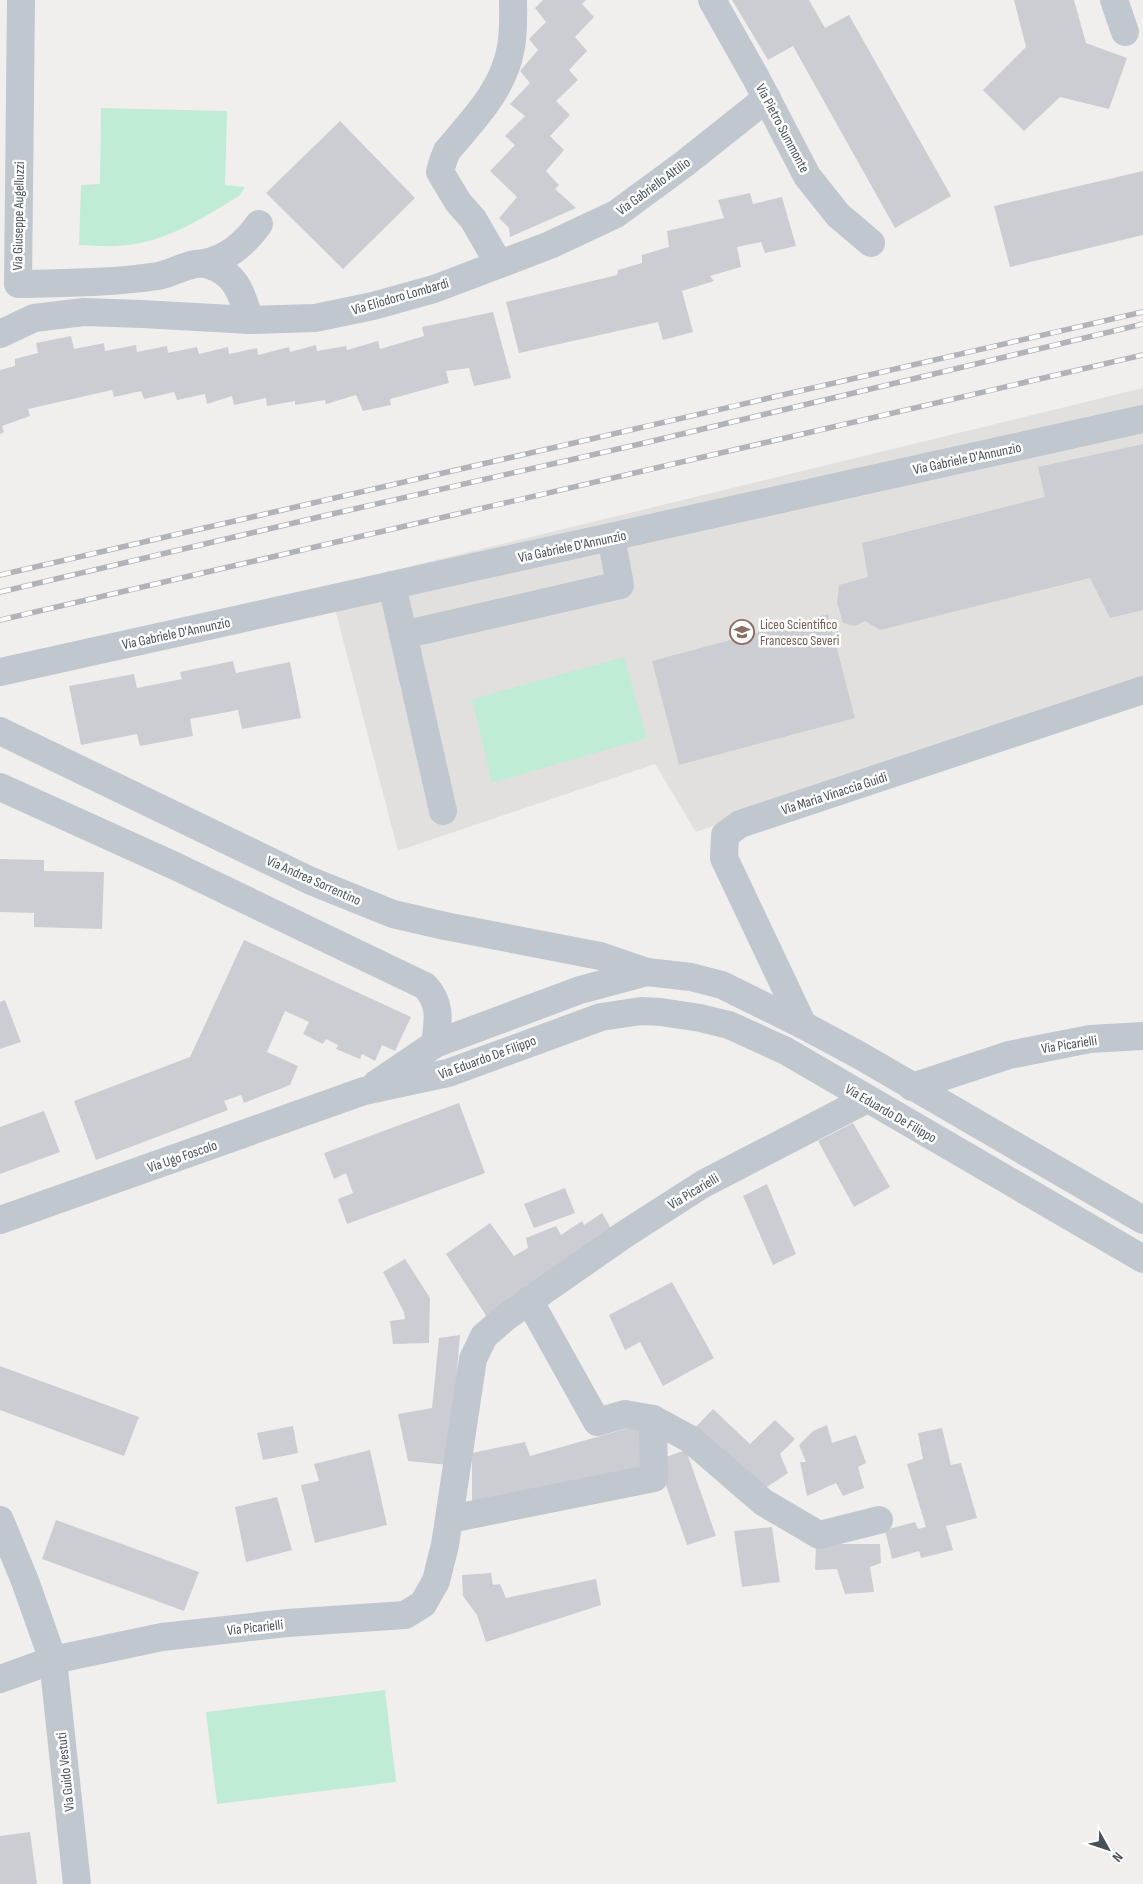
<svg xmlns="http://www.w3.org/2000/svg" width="1143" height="1884" font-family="'Sofia Sans Condensed',sans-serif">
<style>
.education{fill:#e2e0df}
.green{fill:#c0ecd5}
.building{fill:#cccdd3}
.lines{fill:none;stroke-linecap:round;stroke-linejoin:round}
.minor{stroke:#c0c7cf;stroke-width:28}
.rail-casing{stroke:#b1b3b8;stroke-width:5.5}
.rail{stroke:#fff;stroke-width:4;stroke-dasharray:11;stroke-linecap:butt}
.labels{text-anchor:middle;stroke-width:5;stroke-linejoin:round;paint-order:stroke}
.street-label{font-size:14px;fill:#48505a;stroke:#fff}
.education-label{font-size:14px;fill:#785e54;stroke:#fff;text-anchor:start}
</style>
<rect width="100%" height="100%" fill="#f1efee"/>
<!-- education -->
<path class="education" d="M1143,388V677L696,832L655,764L398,851L329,586Z"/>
<!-- green -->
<g class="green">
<path d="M101,108L227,111L225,185L245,187L239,196C201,219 163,244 118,246C105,247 91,245 79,245L81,185L100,184Z"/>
<path d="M624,657L647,738L492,783L472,699Z"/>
<path d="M385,1690L396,1782L217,1804L206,1712Z"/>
</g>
<!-- building -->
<g class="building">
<path d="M543,0H586L582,4L594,17L575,37L587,51L569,70L578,80L556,101L570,115L550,136L564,150L546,171L559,185L555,189L576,208L510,237L509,228L499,218L517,197L490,171L515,145L505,136L525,116L510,104L530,83L520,71L538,50L529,39L546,22L535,8Z"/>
<path d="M732,0H809L825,28L849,15L951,196L895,228L793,46L768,60Z"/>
<path d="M1014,0H1074L1086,43L1127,58L1109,109L1060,97L1024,131L983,90L1026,47Z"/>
<path d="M340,121L415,198L343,269L266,193Z"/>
<path d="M1143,171V235L1010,267L994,206Z"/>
<path d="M750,193L753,204L782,197L796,246L765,253L761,242L737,247L741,267L710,276L714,281L682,291L693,332L663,340L658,322L519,353L506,302L617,275L618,270L642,263V255L669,247L667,231L724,218L718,200Z"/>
<path d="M493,312L511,378L474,386L469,368L446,371L449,383L390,399L391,405L363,411L356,395L326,404L325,400L295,405V401L267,406L266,398L234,405L232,396L207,404L205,394L177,400L174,392L144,399L141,391L114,397L112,390L28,409L30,416L2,426L4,432L0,434V370L15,366V359L38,353L36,343L71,336L74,349L104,343L105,351L136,345L137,352L167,346L168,353L197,347L199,354L228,347L229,354L257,348L258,355L289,347L290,352L316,345L317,351L346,346L347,350L378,341L380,349L424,336L422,327Z"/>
<path d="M1143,444V610L1110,618L1090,578L880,630L865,621L855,626L843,623L837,603L839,585L868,577L862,543L1045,497L1038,467Z"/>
<path d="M828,614L855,718L679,765L652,661Z"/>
<path d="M233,661L236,673L290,662L301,718L242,729L238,710L190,719L193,736L140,746L137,734L81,745L69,686L134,674L137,688L182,679L180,672Z"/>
<path d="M0,859L44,860V871L104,872L102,929L34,927V913L0,912Z"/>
<path d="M244,940L411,1017L395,1051L382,1045L375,1061L362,1054L360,1059L336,1049L338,1045L326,1039L323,1044L303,1034L309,1022L285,1011L267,1052L298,1066L290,1085L244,1103L241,1095L224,1101L228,1110L96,1160L74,1101L190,1057Z"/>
<path d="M5,1000L21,1042L0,1049V1002Z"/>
<path d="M459,1103L485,1173L347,1224L338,1199L353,1193L346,1173L334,1179L324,1153Z"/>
<path d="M44,1111L60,1152L0,1174V1127Z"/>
<path d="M853,1123L890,1187L854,1207L818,1141Z"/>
<path d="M767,1184L796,1254L773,1265L743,1196Z"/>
<path d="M565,1188L575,1213L534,1228L524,1204Z"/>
<path d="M602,1213L612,1230L489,1320L446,1254L490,1223L514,1256L528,1248L526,1238L556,1226L561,1235L582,1221L584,1225Z"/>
<path d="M405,1259L430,1298L429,1343L393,1344L390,1321L405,1319L404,1312L383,1272Z"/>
<path d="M672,1282L714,1358L663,1386L640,1342L625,1350L609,1315Z"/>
<path d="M460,1335L449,1465L408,1461L398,1414L432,1408L439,1338Z"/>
<path d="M0,1366L139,1417L124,1456L0,1410Z"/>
<path d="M713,1409L750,1444L775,1420L795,1439L780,1454L788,1473L755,1495L691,1432Z"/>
<path d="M639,1425L653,1466L472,1511V1453L525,1442L530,1456Z"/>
<path d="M827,1425L832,1443L856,1435L866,1463L858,1467L864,1488L843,1496L836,1483L807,1496L800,1462H806L799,1445L813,1431Z"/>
<path d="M293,1426L298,1453L263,1460L257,1433Z"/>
<path d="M942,1428L951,1465L961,1463L977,1518L946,1526L953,1550L921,1558L919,1551L892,1559L885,1530L915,1522L918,1529L926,1527L907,1464L923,1459L918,1433Z"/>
<path d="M370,1450L387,1525L315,1543L301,1485L319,1481L314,1464Z"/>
<path d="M686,1450L716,1536L687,1545L657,1460Z"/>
<path d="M277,1497L292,1550L246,1562L235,1507Z"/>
<path d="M56,1520L199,1572L184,1611L42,1559Z"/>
<path d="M772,1527L780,1582L742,1587L734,1531Z"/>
<path d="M816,1544H880L881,1563L870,1567L874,1592L845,1594L837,1569L815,1570Z"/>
<path d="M491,1573L493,1585L500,1584L506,1598L596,1579L601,1605L486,1642L477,1615L463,1596L462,1575Z"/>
<path d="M30,1832L37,1884H0V1836Z"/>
</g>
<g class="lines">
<!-- minor -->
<g class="minor">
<path d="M21,0L18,284C64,283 112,283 158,276C175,273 193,259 209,265C237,274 242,295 250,320"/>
<path d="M712,0L756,78L807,176L838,215L871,243"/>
<path d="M1114,0L1125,32"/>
<path d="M204,263C227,259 246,242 259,224"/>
<path d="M499,264L473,219L458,202L440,172L443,161L447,151C474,119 504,89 511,47C514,31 513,15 513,0"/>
<path d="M0,334L34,318L84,312L142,314L250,320L315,318L373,306L434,289L550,245L616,214L684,164L767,98"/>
<path d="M392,585L443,811"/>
<path d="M403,635L620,585L611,537"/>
<path d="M0,672L1143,419"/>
<path d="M0,731L311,881L393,914L445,926L600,956L647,972"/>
<path d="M0,787L175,866L425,986C442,1004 438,1021 435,1044"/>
<path d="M803,1025L724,858L725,835L740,824L1143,690"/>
<path d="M376,1084L435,1044L580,990L647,972L691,977L722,985L803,1025L859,1055L1143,1220"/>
<path d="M912,1087L1009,1055L1090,1039L1143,1036"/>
<path d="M0,1220L364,1091L448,1073L601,1017L641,1011L661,1012L700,1018L729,1025L786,1051L1143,1259"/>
<path d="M529,1300L597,1422L625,1414L653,1419L690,1439L763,1502L819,1535L879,1520"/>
<path d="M450,1519L654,1478L653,1419"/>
<path d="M0,1520L25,1581L53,1660L77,1884"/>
<path d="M0,1679L53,1660L162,1637L287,1623L405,1615L423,1604L436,1581L445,1545L473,1359L484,1336L506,1317L625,1234L703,1184L867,1099"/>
</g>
<defs>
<g id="rail">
<path d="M0,575L1143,312"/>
<path d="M0,592L332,514L640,444L1143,324"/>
<path d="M0,620L1143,355"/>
</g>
</defs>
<!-- rail casing -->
<use href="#rail" class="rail-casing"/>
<!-- rail -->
<use href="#rail" class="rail"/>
</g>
<!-- icons -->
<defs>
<symbol id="school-ring" viewBox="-11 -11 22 22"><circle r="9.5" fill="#fff" stroke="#8d6e63" stroke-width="1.5"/><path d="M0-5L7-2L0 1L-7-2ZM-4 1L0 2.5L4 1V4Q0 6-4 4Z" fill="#8d6e63"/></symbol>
</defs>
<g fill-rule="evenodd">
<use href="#school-ring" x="728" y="618" width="28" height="28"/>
</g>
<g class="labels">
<!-- street labels -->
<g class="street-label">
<text transform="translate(783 128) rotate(62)" y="5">Via Pietro Summonte</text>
<text transform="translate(653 186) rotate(-36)" y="5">Via Gabriello Altilio</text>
<text transform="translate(18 216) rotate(-89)" y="5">Via Giuseppe Augelluzzi</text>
<text transform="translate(400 296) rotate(-16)" y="5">Via Eliodoro Lombardi</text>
<text transform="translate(967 458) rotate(-12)" y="5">Via Gabriele D'Annunzio</text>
<text transform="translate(572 546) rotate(-12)" y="5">Via Gabriele D'Annunzio</text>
<text transform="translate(176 633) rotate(-12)" y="5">Via Gabriele D'Annunzio</text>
<text transform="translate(834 793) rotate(-18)" y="5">Via Maria Vinaccia Guidi</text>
<text transform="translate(314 880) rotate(24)" y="5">Via Andrea Sorrentino</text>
<text transform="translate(1069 1044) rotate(-9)" y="5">Via Picarielli</text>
<text transform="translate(487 1057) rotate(-20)" y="5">Via Eduardo De Filippo</text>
<text transform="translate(891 1113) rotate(30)" y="5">Via Eduardo De Filippo</text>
<text transform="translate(182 1156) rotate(-19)" y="5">Via Ugo Foscolo</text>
<text transform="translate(693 1191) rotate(-31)" y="5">Via Picarielli</text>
<text transform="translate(255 1627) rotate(-6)" y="5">Via Picarielli</text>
<text transform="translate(65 1772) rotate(-96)" y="5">Via Guido Vestuti</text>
</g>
<!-- education labels -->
<g class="education-label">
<text x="760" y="629">Liceo Scientifico<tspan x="760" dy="16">Francesco Severi</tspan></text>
</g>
</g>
<!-- north arrow -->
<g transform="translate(1108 1849) rotate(130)" stroke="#ffffff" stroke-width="4" paint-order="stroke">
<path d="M0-4L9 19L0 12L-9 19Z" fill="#48505a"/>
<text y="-8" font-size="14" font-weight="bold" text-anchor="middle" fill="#48505a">N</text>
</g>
</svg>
